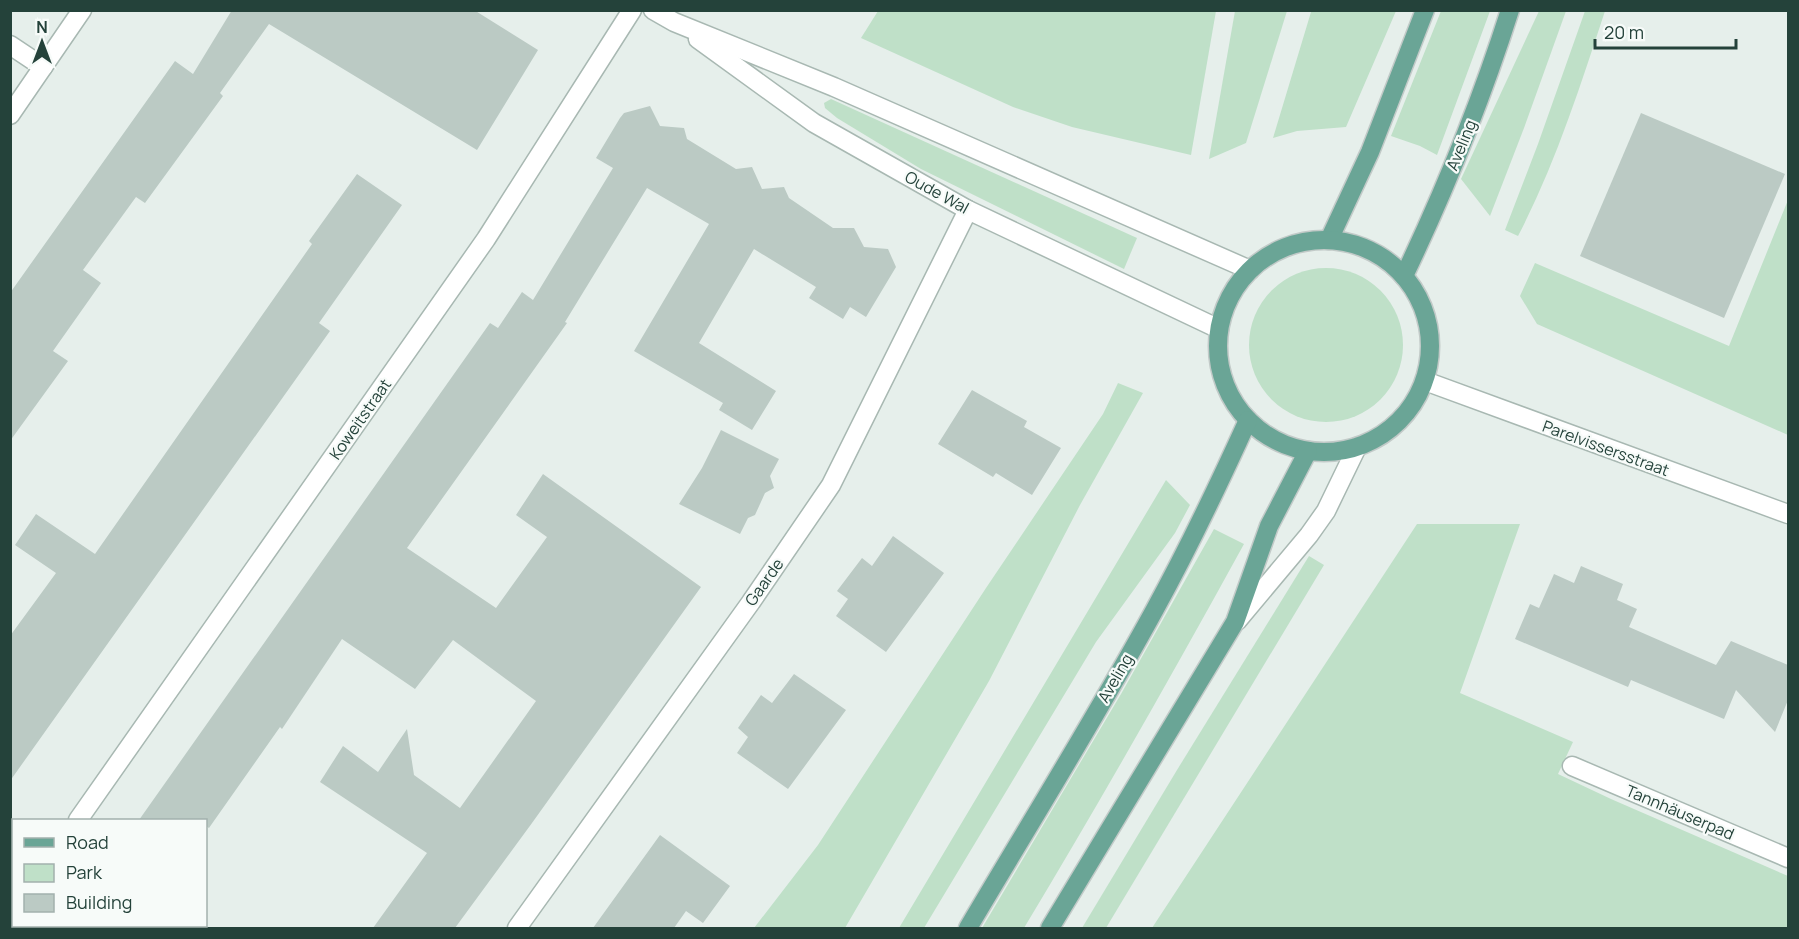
<svg xmlns="http://www.w3.org/2000/svg" width="1799" height="939" font-family="Manrope,sans-serif">
<style>
.green{fill:#bfe0c8}
.building{fill:#bbcac4}
.lines{fill:none;stroke-linecap:round;stroke-linejoin:round}
.minor-casing{stroke:#a8b8b2;stroke-width:21}
.major-casing{stroke:#c2cac8;stroke-width:21}
.minor{stroke:#fff;stroke-width:18}
.major{stroke:#6aa596;stroke-width:18}
.labels{text-anchor:middle;stroke-width:4.5;stroke-linejoin:round;paint-order:stroke}
.street-label{font-size:16px;fill:#24423a;stroke:#f7fbf9}
</style>
<rect width="100%" height="100%" fill="#e6efeb"/>
<!-- green -->
<g class="green">
<path d="M878,11H1216L1191,155L1072,127L1013,107L861,38Z"/>
<path d="M1235,11H1287L1246,143L1209,159Z"/>
<path d="M1315,11H1396L1346,127L1297,131L1273,138L1311,12Z"/>
<path d="M1441,11H1490L1437,155L1420,146L1391,136Z"/>
<path d="M1539,11H1566L1524,128L1490,216L1461,179Z"/>
<path d="M1585,11H1605C1580,87 1555,165 1518,236L1505,230L1538,144Z"/>
<path d="M831,99L1137,238L1124,269L921,169L837,118L825,108L824,103Z"/>
<path d="M1788,200V435L1537,324L1520,296L1535,263L1729,346Z"/>
<circle cx="1326" cy="345" r="77"/>
<path d="M1118,383L1143,393L1080,505L989,681L845,928H754L818,845L986,588L1103,414Z"/>
<path d="M1166,480L1190,505L1175,533L1096,642L924,928H899Z"/>
<path d="M1417,524H1520L1460,693L1573,742L1558,774L1611,799L1788,876V928H1152Z"/>
<path d="M1214,529L1244,544C1173,673 1100,802 1024,928H982L1121,694Z"/>
<path d="M1309,556L1324,565L1106,928H1082L1177,770Z"/>
</g>
<!-- building -->
<g class="building">
<path d="M232,10H474L538,50L477,150L269,24L220,93L223,96L145,203L136,197L83,270L101,283L53,351L68,361L10,441V293L175,61L193,74Z"/>
<path d="M650,106L660,126L684,128L687,139L736,169L752,167L762,189L784,187L789,198L833,228H854L864,247L888,249L896,267L866,317L850,307L843,319L809,298L816,287L754,249L699,343L776,391L752,430L719,410L723,403L634,351L709,224L647,188L565,322L567,323L407,548L496,608L547,537L516,515L543,474L701,587L532,823L455,928H373L427,853L320,782L343,746L378,772L407,729L414,775L460,808L536,701L453,640L415,689L342,639L282,729L280,727L209,828L206,826V820H139L490,323L498,328L522,292L533,300L613,168L596,158L620,118L624,113Z"/>
<path d="M1641,113L1785,174L1724,318L1580,256Z"/>
<path d="M357,174L402,205L319,323L330,331L10,781V636L56,573L15,545L36,514L95,554L312,244L309,241Z"/>
<path d="M972,390L1027,421L1024,427L1061,448L1032,495L996,473L993,477L938,444Z"/>
<path d="M721,430L779,459L770,476L774,488L765,493L755,515L748,518L740,534L679,504L702,468Z"/>
<path d="M893,536L944,573L886,652L836,616L848,599L837,591L862,558L872,566Z"/>
<path d="M1581,566L1623,584L1617,600L1637,609L1629,627L1716,665L1731,641L1788,665V700L1775,732L1736,690L1724,719L1631,680L1628,687L1515,639L1530,604L1539,608L1554,574L1574,583Z"/>
<path d="M794,674L846,710L788,789L737,753L748,737L738,728L761,695L772,703Z"/>
<path d="M660,835L730,886L703,923L686,911L674,928H593Z"/>
</g>
<g class="lines">
<defs>
<g id="minor">
<path d="M653,10L674,22L834,87L1250,270"/>
<path d="M698,39L814,123L968,210L1219,329"/>
<path d="M10,45L43,67"/>
<path d="M10,115L82,10"/>
<path d="M1425,381L1788,514"/>
<path d="M1237,621L1309,535L1326,511L1357,447"/>
<path d="M1572,766L1788,858"/>
<path d="M78,820L486,239L632,10"/>
<path d="M10,917L14,912"/>
<path d="M517,928L751,602L831,485L968,210"/>
</g>
<g id="major">
<path d="M1329,240L1370,152L1425,10"/>
<circle cx="1324" cy="346" r="106"/>
<path d="M1404,276C1445,190 1481,101 1510,10"/>
<path d="M968,928C1030,823 1095,719 1154,611C1188,549 1219,484 1248,420"/>
<path d="M1050,928L1235,622L1269,526L1308,451"/>
</g>
</defs>
<!-- minor casing -->
<use href="#minor" class="minor-casing"/>
<!-- major casing -->
<use href="#major" class="major-casing"/>
<!-- minor -->
<use href="#minor" class="minor"/>
<!-- major -->
<use href="#major" class="major"/>
</g>
<g class="labels">
<!-- street labels -->
<g class="street-label">
<text transform="translate(1461 145) rotate(-68)" y="6">Aveling</text>
<text transform="translate(937 192) rotate(29)" y="6">Oude Wal</text>
<text transform="translate(360 419) rotate(-55)" y="6">Koweitstraat</text>
<text transform="translate(1606 448) rotate(20)" y="6">Parelvissersstraat</text>
<text transform="translate(764 582) rotate(-55)" y="6">Gaarde</text>
<text transform="translate(1115 678) rotate(-60)" y="6">Aveling</text>
<text transform="translate(1680 812) rotate(23)" y="6">Tannhäuserpad</text>
</g>
</g>
<!-- border -->
<rect width="1799" height="939" fill="none" stroke="#24423a" stroke-width="24"/>
<!-- legend -->
<rect x="12" y="819" width="195" height="108" fill="#f7fbf9" stroke="#a3b1ad" stroke-width="1.5"/>
<rect x="24" y="838" width="30" height="9" fill="#6aa596" stroke="#a3b1ad" stroke-width="1.5"/>
<text x="66" y="849" font-size="18" fill="#24423a">Road</text>
<rect x="24" y="864" width="30" height="18" fill="#bfe0c8" stroke="#a3b1ad" stroke-width="1.5"/>
<text x="66" y="879" font-size="18" fill="#24423a">Park</text>
<rect x="24" y="894" width="30" height="18" fill="#bbcac4" stroke="#a3b1ad" stroke-width="1.5"/>
<text x="66" y="909" font-size="18" fill="#24423a">Building</text>
<!-- north arrow -->
<g transform="translate(42 42)" stroke="#f7fbf9" stroke-width="4.5" paint-order="stroke">
<path d="M0-4.5L10 22L0 15L-10 22Z" fill="#24423a"/>
<text y="-9" font-size="16" font-weight="bold" text-anchor="middle" fill="#24423a">N</text>
</g>
<!-- scale -->
<path d="M1595 39v9h141v-9" fill="none" stroke="#24423a" stroke-width="3"/>
<text x="1604" y="39" font-size="18" fill="#24423a" stroke="#f7fbf9" stroke-width="4.5" paint-order="stroke">20 m</text>
</svg>
